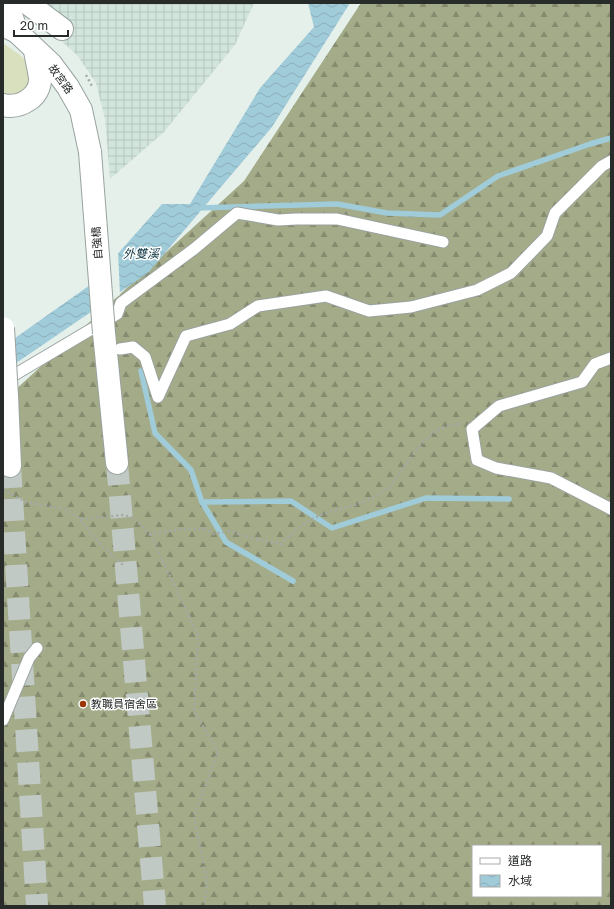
<svg xmlns="http://www.w3.org/2000/svg" width="614" height="909" font-family="'Golos Text','Noto Sans TC',sans-serif">
<style>
.industrial{fill:url(#industrial-grid)}
.grass{fill:#d9e0be}
.forest{fill:url(#forest-firs);fill-rule:evenodd}
.water{fill:url(#water-waves)}
.pier{fill:#e6f0eb}
.lines{fill:none;stroke-linecap:round;stroke-linejoin:round}
.stream{stroke:#a0cbd9;stroke-width:5.5}
.secondary-tunnel{stroke:#c0c9c4;stroke-width:22;stroke-dasharray:22 11;stroke-linecap:butt}
.lane-casing{stroke:#99a39f;stroke-width:13}
.street-casing{stroke:#99a39f;stroke-width:24}
.secondary-casing{stroke:#99a39f;stroke-width:24}
.path{stroke:#a2aaa6;stroke-width:2.5;stroke-dasharray:2 3;stroke-linecap:butt}
.lane{stroke:#fff;stroke-width:11}
.street{stroke:#fff;stroke-width:22}
.secondary{stroke:#fff;stroke-width:22}
.secondary-bridge-casing{stroke:#99a39f;stroke-width:24;stroke-linecap:butt}
.secondary-bridge{stroke:#fff;stroke-width:22}
.poi-dot{fill:#9a3505;stroke:#fff;stroke-width:1.5}
.labels{text-anchor:middle;stroke-width:3;stroke-linejoin:round;paint-order:stroke}
.street-label{font-size:11px;fill:#272b29;stroke:#fff}
.poi-label{font-size:11px;fill:#272b29;stroke:#fff;text-anchor:start}
.water-label{font-size:12px;font-style:italic;fill:#0d3540;stroke:#fff}
</style>
<defs>
<pattern id="industrial-grid" width="8" height="8" patternUnits="userSpaceOnUse"><rect width="8" height="8" fill="#d2e5dd"/><path d="M0 4h8M4 0v8" fill="none" stroke="#b4c5be"/></pattern>
<pattern id="forest-firs" width="22" height="20" patternUnits="userSpaceOnUse"><rect width="22" height="20" fill="#a4ab88"/><path d="M5 1l3.5 6h-7zM16 11l3.5 6h-7z" fill="#868b6f"/></pattern>
<pattern id="water-waves" width="16" height="10" patternUnits="userSpaceOnUse"><rect width="16" height="10" fill="#a0cbd9"/><path d="M0 5q4-4 8 0t8 0" fill="none" stroke="#8aaeba"/></pattern>
</defs>
<rect width="100%" height="100%" fill="#e6f0eb"/>
<!-- industrial -->
<path class="industrial" d="M19,3H254L235,45L163,133L110,179L105,119L96,83L77,55Z"/>
<!-- grass -->
<path class="grass" d="M3,43L20,55L32,67L29,90L3,100Z"/>
<!-- forest -->
<path class="forest" d="M361,3H611V906H3V401L244,181ZM473,846H601V896H473Z"/>
<!-- water -->
<path class="water" d="M308,3H350L272,127L148,273L3,372L8,343L90,285L162,204H190L260,88L314,27Z"/>
<!-- pier -->
<path class="pier" d="M118,251L120,295L94,312L90,282Z"/>
<g class="lines">
<!-- stream -->
<g class="stream">
<path d="M197,208L337,204L387,213L440,215L498,176L590,144L611,138"/>
<path d="M141,371L155,433L191,470L202,502L291,501L332,528L426,498L509,499"/>
<path d="M202,502L226,542L293,581"/>
</g>
<!-- secondary-tunnel -->
<g class="secondary-tunnel">
<path d="M117,463L155,906"/>
<path d="M10,466L37,906"/>
</g>
<defs>
<g id="lane">
<path d="M120,349L133,347L145,357L158,397L186,336L230,324L258,306L326,296L369,311L411,307L477,290L511,273L547,236L555,213L602,166L611,161"/>
<path d="M611,358L595,364L582,382L499,406L472,429L477,460L496,468L551,478L611,509"/>
<path d="M4,381L117,314L121,303L194,249L237,213L278,220L296,219H337L443,242"/>
<path d="M3,720L29,658L37,648"/>
</g>
<g id="street">
<path d="M7,3L17,32"/>
<path d="M27,3L62,29"/>
</g>
<g id="secondary">
<path d="M3,25L17,32L51,64L68,87L81,110L90,152"/>
<path d="M3,105C20,109 41,97 40,78C39,69 36,59 35,50"/>
<path d="M104,333L117,463"/>
<path d="M7,396L10,466"/>
</g>
</defs>
<!-- lane casing -->
<use href="#lane" class="lane-casing"/>
<!-- street casing -->
<use href="#street" class="street-casing"/>
<!-- secondary casing -->
<use href="#secondary" class="secondary-casing"/>
<!-- path -->
<g class="path">
<path d="M86,75L92,86"/>
<path d="M3,490L26,502L65,509L80,519L124,515L134,518L150,534L182,529H204L214,534L229,531L255,539L282,544C288,535 311,518 321,515C345,506 372,504 391,485C395,481 398,475 402,470C415,451 433,424 459,424"/>
<path d="M80,520C88,528 93,537 101,545C108,552 116,558 123,565"/>
<path d="M150,534L198,635L194,711L218,752L194,816L207,881L204,906"/>
</g>
<!-- lane -->
<use href="#lane" class="lane"/>
<!-- street -->
<use href="#street" class="street"/>
<!-- secondary -->
<use href="#secondary" class="secondary"/>
<defs>
<g id="secondary-bridge">
<path d="M90,152L104,333"/>
<path d="M3,328L7,396"/>
</g>
</defs>
<!-- secondary-bridge casing -->
<use href="#secondary-bridge" class="secondary-bridge-casing"/>
<!-- secondary-bridge -->
<use href="#secondary-bridge" class="secondary-bridge"/>
</g>
<!-- markers -->
<circle class="poi-dot" cx="83" cy="704" r="4"/>
<g class="labels">
<!-- street labels -->
<g class="street-label">
<text transform="translate(61 79) rotate(54)" y="4">故宮路</text>
<text transform="translate(97 243) rotate(-94)" y="4">自強橋</text>
</g>
<!-- poi labels -->
<g class="poi-label">
<text x="91" y="708">教職員宿舍區</text>
</g>
<!-- water labels -->
<g class="water-label">
<text x="141" y="258">外雙溪</text>
</g>
</g>
<!-- border -->
<rect width="614" height="909" fill="none" stroke="#272b29" stroke-width="8"/>
<!-- legend -->
<rect x="472" y="845" width="130" height="52" fill="#ffffff" stroke="#a9aaa9"/>
<rect x="480" y="858" width="20" height="6" fill="#ffffff" stroke="#a9aaa9"/>
<text x="508" y="865" font-size="12" fill="#272b29">道路</text>
<rect x="480" y="875" width="20" height="12" fill="url(#water-waves)" stroke="#a9aaa9"/>
<text x="508" y="885" font-size="12" fill="#272b29">水域</text>
<!-- scale -->
<path d="M14 30v6h54v-6" fill="none" stroke="#272b29" stroke-width="2"/>
<text x="20" y="30" font-size="12" fill="#272b29" stroke="#ffffff" stroke-width="3" paint-order="stroke">20 m</text>
</svg>
